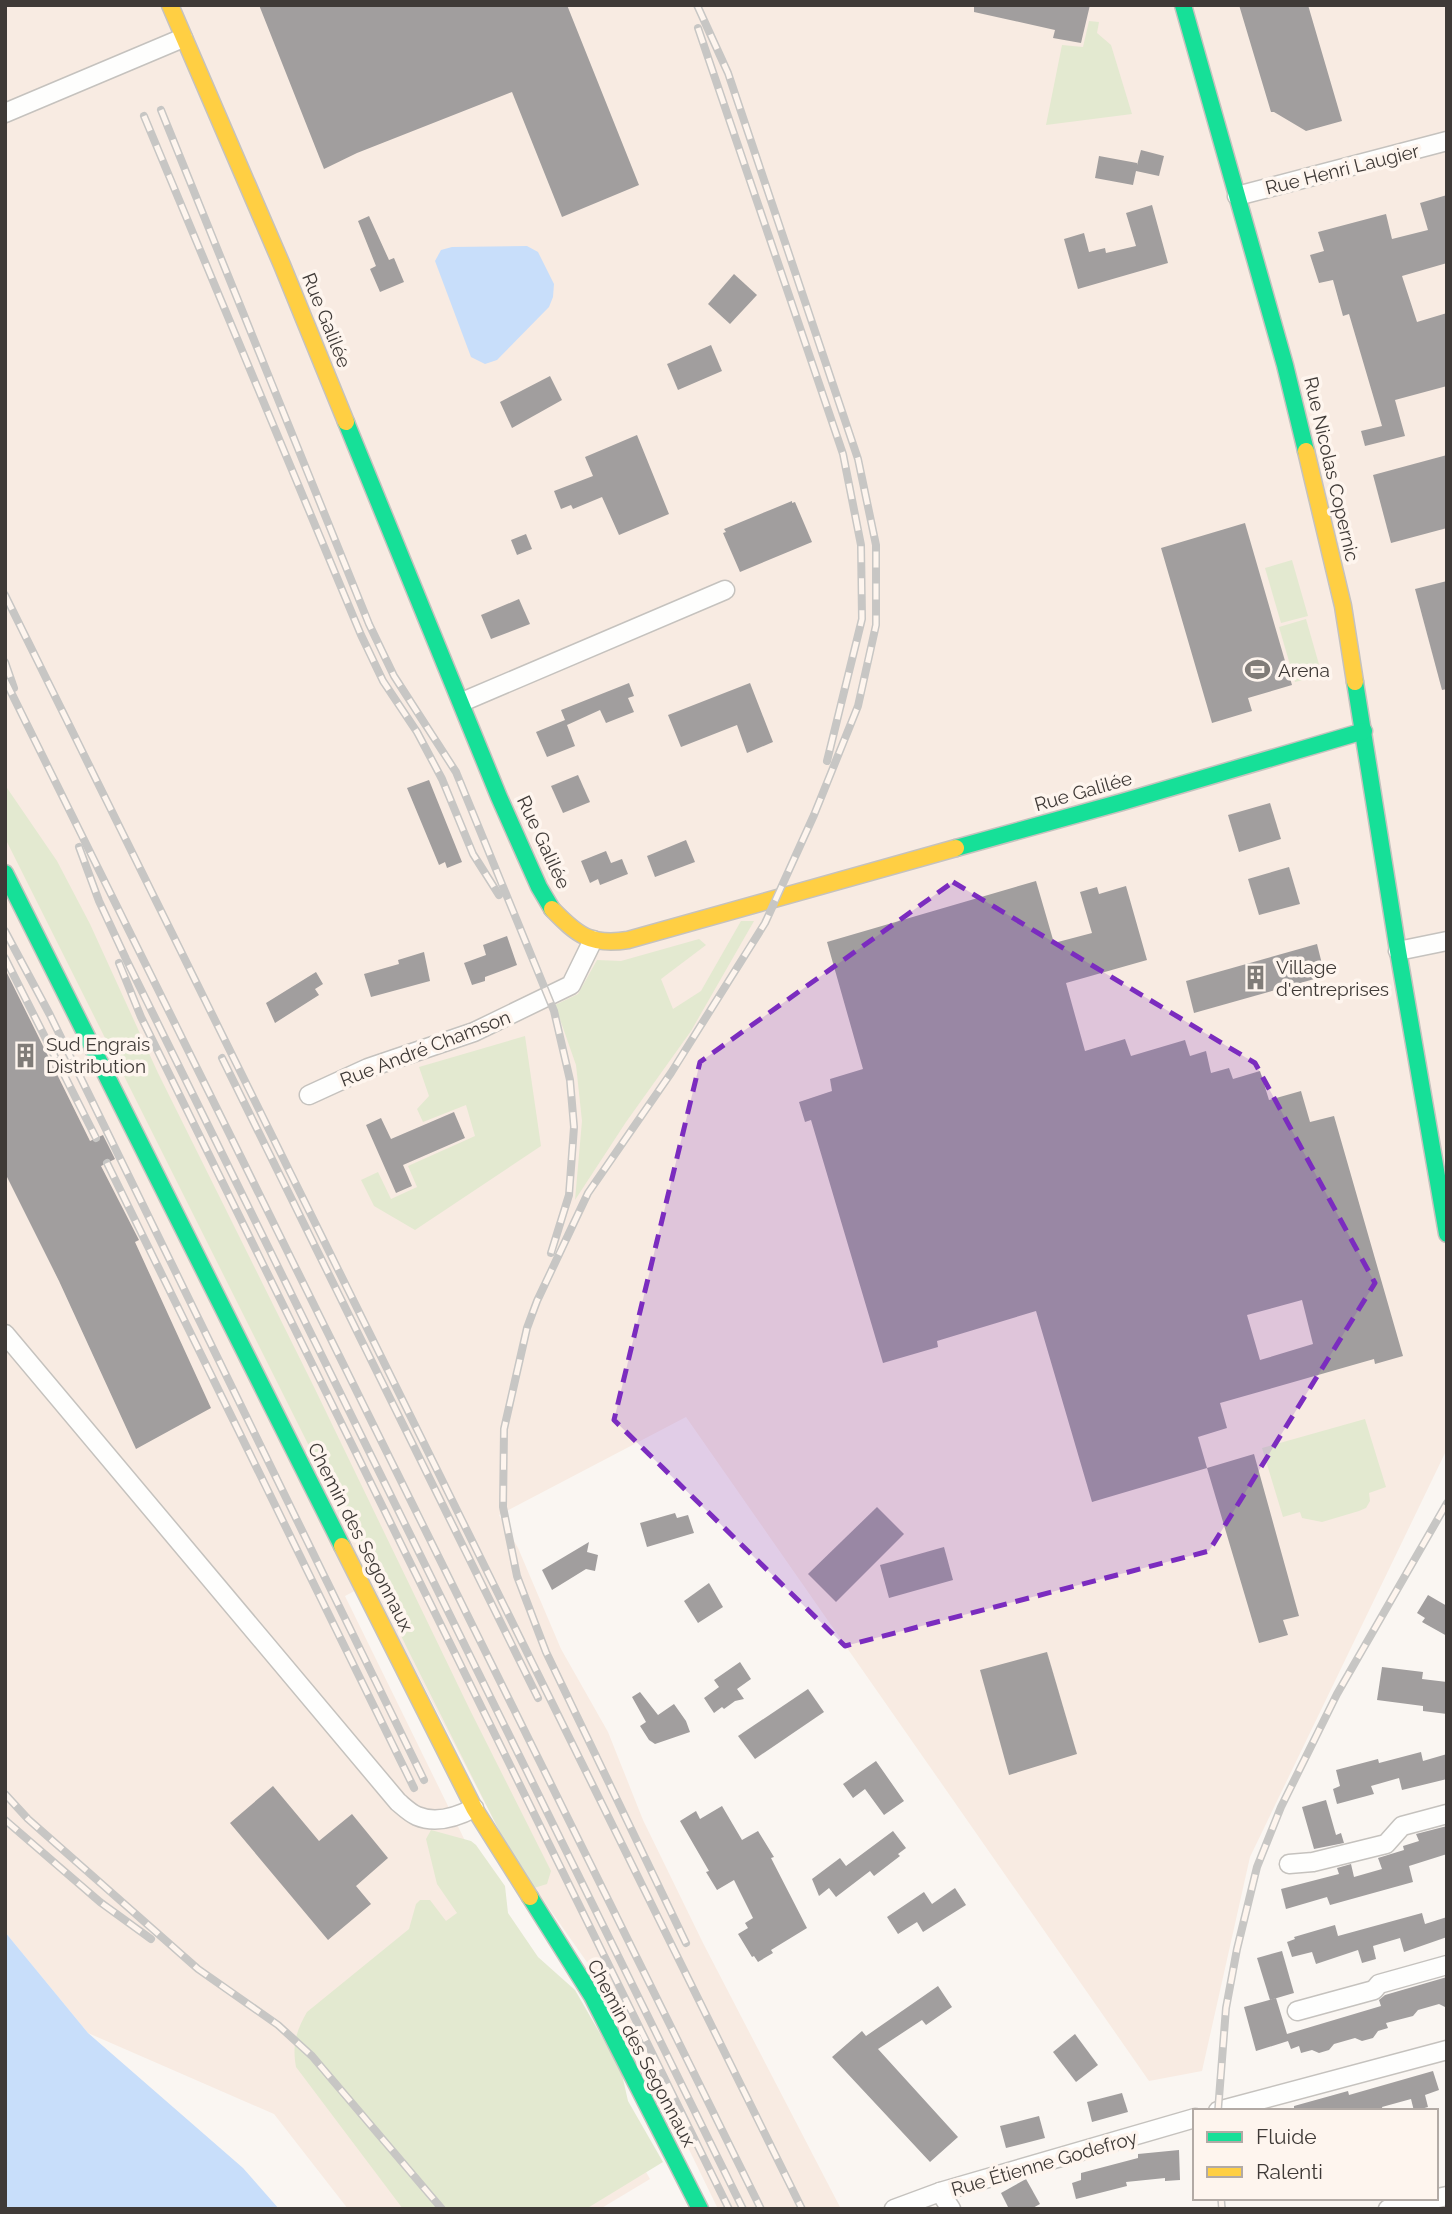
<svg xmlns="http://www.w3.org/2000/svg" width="1452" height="2214" font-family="Raleway,sans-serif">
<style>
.built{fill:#f8ebe2}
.green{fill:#e3e9d0}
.water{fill:#c8defa}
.building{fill:#a19e9e;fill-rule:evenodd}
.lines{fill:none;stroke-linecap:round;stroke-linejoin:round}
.street-casing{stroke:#c5c2be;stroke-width:21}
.fast-casing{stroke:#c5c2be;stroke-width:19}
.slow-casing{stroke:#c5c2be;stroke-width:19}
.street{stroke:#fefefd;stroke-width:18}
.fast{stroke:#16e098;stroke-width:16}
.slow{stroke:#ffcf43;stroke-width:16}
.rail-casing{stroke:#c7c6c4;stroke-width:8}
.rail{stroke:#fef5ee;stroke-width:5;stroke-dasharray:16;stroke-linecap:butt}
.marked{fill:#7b2cbf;fill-opacity:0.2;stroke:#7b2cbf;stroke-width:5;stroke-dasharray:14 9;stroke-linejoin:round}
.labels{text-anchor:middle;stroke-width:7;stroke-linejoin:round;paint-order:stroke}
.street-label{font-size:19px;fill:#3f3a37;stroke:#fef5ee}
.poi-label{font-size:19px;fill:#3f3a37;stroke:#fef5ee;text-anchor:start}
</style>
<rect width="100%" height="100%" fill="#faf6f2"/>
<!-- built -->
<path class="built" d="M5,5H1447V1449L1250,1857L1202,2071L1149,2081L686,1417L499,1515L518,1548L561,1649L608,1732L643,1820L703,1943L841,2209H718L622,2012L513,1857L370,1583L345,1596L499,1910L650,2179L600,2209H348L274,2114L88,2033L5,1932Z"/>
<!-- green -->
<g class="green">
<path d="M1089,21L1099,22L1097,33L1111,45L1132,114L1046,125L1062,45L1083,47Z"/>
<path d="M1292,560L1308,616L1281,623L1265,568Z"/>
<path d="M1306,619L1322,675L1295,682L1279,627Z"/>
<path d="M5,785L57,861L90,924L158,1073L314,1387L470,1710L551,1871L547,1884L534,1888L504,1840L407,1648L322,1472L5,838Z"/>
<path d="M741,921H754L691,1031L626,1122L575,1200L582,1121L576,1065L555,1005L578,994L597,960L621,961L699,939L706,945L661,979L673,1009L701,991Z"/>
<path d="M525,1036L541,1146L415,1230L374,1206L361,1180L378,1172L391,1199L417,1187L408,1166L475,1136L466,1105L423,1122L417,1109L429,1096L419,1067Z"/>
<path d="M1365,1419L1386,1487L1369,1493L1370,1501L1366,1508L1359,1511L1322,1522L1302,1518L1300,1512L1283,1517L1262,1448Z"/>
<path d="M431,1830L471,1841L476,1845L505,1886L508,1913L538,1957L575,1990L621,2070L628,2101L663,2162L586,2209H403L296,2067C292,2045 296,2031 307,2012L409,1929L416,1904L420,1900H430L446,1921L457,1913L437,1884L426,1839Z"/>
</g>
<!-- water -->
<g class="water">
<path d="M527,246L538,252L554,284L553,297L549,307L497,360L485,364L471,357L435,261L441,250L452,247Z"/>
<path d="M5,1932L88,2033L243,2168L279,2209H5Z"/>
</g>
<!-- building -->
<g class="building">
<path d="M259,5H567L639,185L562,217L512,92L357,153L324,169Z"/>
<path d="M974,5H1090L1081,43L1053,38L1055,30L974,12Z"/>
<path d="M1239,5H1308L1342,121L1306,131L1274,112H1271Z"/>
<path d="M1141,150L1164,156L1159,176L1136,171L1133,185L1095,178L1099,156L1137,163V165Z"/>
<path d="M1447,195V263L1402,276L1417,322L1447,313V386L1395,400L1405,436L1365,446L1361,431L1382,426L1349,314L1343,316L1333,280L1319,283L1310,255L1324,251L1318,232L1386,214L1392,239L1428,230L1420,203Z"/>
<path d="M1152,205L1168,263L1078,289L1064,239L1084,233L1089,252L1105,248L1106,253L1136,246L1126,213Z"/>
<path d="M369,216L389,260L394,258L404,282L380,292L370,269L376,266L358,221Z"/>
<path d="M734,274L757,295L730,324L708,304Z"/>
<path d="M711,345L722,371L678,390L667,364Z"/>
<path d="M550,376L562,400L512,428L500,402Z"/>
<path d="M637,435L669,514L619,535L602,497L573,509L571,505L561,509L554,491L593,476L585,457Z"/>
<path d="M1447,455V528L1391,543L1373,475Z"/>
<path d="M792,501V503L795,502L812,542L740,572L723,533L726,532L724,529Z"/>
<path d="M1245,523L1292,685L1248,698L1252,711L1212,723L1161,548Z"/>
<path d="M526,534L532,549L517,555L511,540Z"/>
<path d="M1447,581V689L1442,690L1415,589Z"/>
<path d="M519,599L530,624L491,639L481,615Z"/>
<path d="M629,683L634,696L628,698L634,712L606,723L600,710L567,725L575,746L547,757L536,732L565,720L561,710Z"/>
<path d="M750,683L773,742L747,753L737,725L681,747L668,715Z"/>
<path d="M578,775L590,802L563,813L551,786Z"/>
<path d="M429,780L462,862L447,868L445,862L439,865L407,788Z"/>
<path d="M1270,803L1281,839L1239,852L1228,815Z"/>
<path d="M686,840L695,862L655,877L647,856Z"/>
<path d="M606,851L611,863L622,859L628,874L600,885L598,879L590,883L581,861Z"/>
<path d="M1289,867L1300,904L1259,915L1248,879Z"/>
<path d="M1036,881L1054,943L1092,933L1080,892L1097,887L1099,894L1126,886L1147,960L1066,983L1085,1051L1125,1039L1131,1056L1185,1040L1190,1056L1206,1051L1211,1073L1229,1068L1233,1079L1260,1071L1269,1100L1301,1091L1310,1122L1334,1116L1403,1356L1375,1364L1374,1359L1220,1403L1227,1428L1198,1437L1207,1468L1092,1502L1036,1311L937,1341L938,1347L883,1363L811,1120L805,1122L799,1102L832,1091L830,1079L863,1069L827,942ZM1302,1300L1313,1344L1260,1360L1247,1315Z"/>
<path d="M507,936L517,965L485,977V981L472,985L464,963L486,955L483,945Z"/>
<path d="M1317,944L1325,976L1194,1013L1186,981Z"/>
<path d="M424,952L430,981L371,997L364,974L399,964L398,960Z"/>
<path d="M5,969L90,1141L103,1135L115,1159L101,1166L139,1240L135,1242L211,1408L136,1449L59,1281L5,1173Z"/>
<path d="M316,972L323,984L315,989L319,995L275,1023L266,1003Z"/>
<path d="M454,1112L465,1138L403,1165L412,1186L396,1193L366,1125L381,1118L391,1139Z"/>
<path d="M1254,1454L1299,1616L1283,1620L1288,1635L1259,1643L1207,1468Z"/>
<path d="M877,1507L904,1534L836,1602L808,1574Z"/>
<path d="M675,1513L677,1518L688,1515L694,1533L647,1547L640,1523Z"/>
<path d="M589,1542L587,1552L598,1555L595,1571L586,1569L552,1590L542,1570Z"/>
<path d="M944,1547L953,1580L889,1598L880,1565Z"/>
<path d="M709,1583L723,1607L698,1623L684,1601Z"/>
<path d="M1428,1595L1447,1606V1636L1422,1622L1425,1618L1417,1613Z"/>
<path d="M1047,1652L1077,1754L1009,1775L980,1670Z"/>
<path d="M740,1662L751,1679L737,1689L744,1699L735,1701L724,1709L722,1707L714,1713L704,1698L719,1687L714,1680Z"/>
<path d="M1382,1667L1423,1672L1422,1679L1447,1682V1714L1423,1711V1706L1377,1700Z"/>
<path d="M808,1689L824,1712L755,1759L738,1736Z"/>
<path d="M640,1692L658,1715L674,1704L686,1721L690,1732L655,1744L649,1740L640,1726L646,1722L632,1697Z"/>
<path d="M1421,1752L1423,1761L1447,1754V1779L1402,1790L1399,1778L1371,1786L1374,1794L1337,1804L1333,1789L1340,1786L1336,1770L1378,1759L1379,1763Z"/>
<path d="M876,1761L904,1801L884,1815L865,1789L853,1798L843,1784Z"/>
<path d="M273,1786L319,1841L352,1814L388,1858L356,1886L371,1904L328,1940L230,1823Z"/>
<path d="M1326,1800L1336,1835L1341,1833L1344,1843L1314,1849L1302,1807Z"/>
<path d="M722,1806L742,1840L758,1831L774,1857L771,1858L807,1928L771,1950L773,1953L758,1962L754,1956L752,1957L738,1934L748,1928L745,1923L753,1918L734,1880L717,1890L706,1872L709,1871L680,1821L696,1811L700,1819Z"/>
<path d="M1447,1826V1854L1409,1866L1413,1882L1330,1905L1327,1897L1286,1909L1281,1889L1339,1874L1337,1868L1351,1864L1354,1877L1382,1869L1378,1858L1404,1850L1403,1846L1419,1841L1416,1834Z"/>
<path d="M893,1831L906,1848L898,1854L900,1856L874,1876L870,1871L836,1897L829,1888L819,1896L812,1879L840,1858L846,1866Z"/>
<path d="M955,1888L966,1905L923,1932L917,1922L898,1934L887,1917L924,1892L932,1904Z"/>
<path d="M1422,1913L1425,1924L1447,1917V1937L1404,1952L1400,1938L1373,1946L1376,1959L1362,1963L1358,1950L1316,1964L1312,1952L1292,1957L1287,1942L1295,1939L1294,1937L1335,1925L1338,1936Z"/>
<path d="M1282,1951L1294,1993L1270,2000L1257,1958Z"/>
<path d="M1447,1977V2008L1439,2004L1418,2010L1413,2016L1386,2023L1388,2028L1378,2031L1373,2038L1362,2041L1355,2038L1334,2044L1329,2050L1319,2053L1312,2050L1301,2053L1299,2046L1291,2049L1288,2041L1256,2051L1244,2007L1276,1998L1287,2034L1381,2006L1379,2000L1385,1995Z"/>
<path d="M938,1986L952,2007L926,2025L922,2020L878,2049L958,2137L930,2162L832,2057L862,2031L866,2036Z"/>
<path d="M1075,2034L1098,2065L1076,2082L1053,2052Z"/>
<path d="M1433,2071L1439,2090L1425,2095L1428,2107L1414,2111L1411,2099L1382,2107L1383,2111H1294V2106L1348,2091L1349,2095Z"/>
<path d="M1122,2093L1128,2112L1092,2122L1087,2102Z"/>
<path d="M1039,2116L1045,2138L1006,2148L1000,2126Z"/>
<path d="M1179,2150L1180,2180L1165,2181V2178L1126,2182L1127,2186L1076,2199L1072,2183L1081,2180V2173L1138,2158V2154Z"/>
<path d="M1026,2179L1040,2204L1031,2209H1009L1001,2193Z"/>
</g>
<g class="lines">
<defs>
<g id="street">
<path d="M5,113L183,38"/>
<path d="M1237,196L1447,141"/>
<path d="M462,702L725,590"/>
<path d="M1398,951L1447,941"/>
<path d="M309,1095L368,1068L474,1032L571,985L593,940"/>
<path d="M5,1334L398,1802C404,1807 410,1813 417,1816C436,1824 457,1817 474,1808"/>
<path d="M1289,1864L1313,1862L1386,1844L1402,1826L1447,1814"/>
<path d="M1297,2011L1374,1990L1379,1984L1447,1965"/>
<path d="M1218,2111L1447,2050"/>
<path d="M940,2192L951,2209"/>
<path d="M894,2209L940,2192L1195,2118"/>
<path d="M1388,2209L1447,2196"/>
</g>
<g id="fast">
<path d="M1183,5L1285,365L1306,451"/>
<path d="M346,422L499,797L539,887L552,909"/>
<path d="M1355,682L1398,951L1447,1234"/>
<path d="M956,848L1122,802L1364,731"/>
<path d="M5,873L342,1546"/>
<path d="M530,1897L592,1996L700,2209"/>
</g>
<g id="slow">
<path d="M170,5L282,265L346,422"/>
<path d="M1306,451L1343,606L1355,682"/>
<path d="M552,909C577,935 591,946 628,940L956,848"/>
<path d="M342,1546L474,1808L530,1897"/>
</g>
</defs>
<!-- street casing -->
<use href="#street" class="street-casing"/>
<!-- fast casing -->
<use href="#fast" class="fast-casing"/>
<!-- slow casing -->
<use href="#slow" class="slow-casing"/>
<!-- street -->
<use href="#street" class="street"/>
<!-- fast -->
<use href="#fast" class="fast"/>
<!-- slow -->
<use href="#slow" class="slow"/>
<defs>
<g id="rail">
<path d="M698,28L843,454L861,545L862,619L827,761"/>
<path d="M161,110L369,624L394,676L456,772L554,1011L570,1080L574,1127L569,1195L551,1253"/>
<path d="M144,116L361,635L383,681L417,732L442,779L473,854L499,895"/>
<path d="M5,595L802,2209"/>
<path d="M5,662L14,688"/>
<path d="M5,680L761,2209"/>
<path d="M79,847L99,901L126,959L743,2209"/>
<path d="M5,931L50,1015L424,1780"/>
<path d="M5,958L96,1138"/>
<path d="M119,963L141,1017L729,2209"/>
<path d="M222,1058L538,1698"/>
<path d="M107,1163L414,1788"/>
<path d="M5,1794L28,1819L198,1969L278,2025L312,2056L442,2209"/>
<path d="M5,1820L100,1902L151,1939"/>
<path d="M686,1943L546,1652L517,1576L503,1507L504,1429L527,1328L537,1301L588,1193L671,1073L765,923L814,815L858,706L876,625V545L858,459L728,73L697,5"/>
<path d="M1218,2111L1226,2008L1237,1949L1257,1867L1281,1807L1337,1694L1447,1503"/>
<path d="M1221,2198L1222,2209"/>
</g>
</defs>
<!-- rail casing -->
<use href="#rail" class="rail-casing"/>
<!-- rail -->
<use href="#rail" class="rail"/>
</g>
<!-- marked area -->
<path class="marked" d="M953,882L1255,1063L1375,1283L1209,1551L845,1646L614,1420L700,1062Z"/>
<!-- icons -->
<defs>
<symbol id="stadium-bare" viewBox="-9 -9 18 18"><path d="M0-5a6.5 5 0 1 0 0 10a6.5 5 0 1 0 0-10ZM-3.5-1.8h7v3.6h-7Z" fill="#807c78" stroke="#fef5ee" stroke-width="2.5" paint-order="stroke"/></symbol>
<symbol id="building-bare" viewBox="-9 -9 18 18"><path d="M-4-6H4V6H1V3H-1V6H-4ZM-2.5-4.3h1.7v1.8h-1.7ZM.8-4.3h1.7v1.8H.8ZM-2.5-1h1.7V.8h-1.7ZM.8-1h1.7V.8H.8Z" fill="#807c78" stroke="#fef5ee" stroke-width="2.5" paint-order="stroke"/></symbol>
</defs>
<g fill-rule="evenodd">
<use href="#stadium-bare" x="1240" y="652" width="35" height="35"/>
<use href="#building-bare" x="1238" y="960" width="35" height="35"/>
<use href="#building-bare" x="8" y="1038" width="35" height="35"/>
</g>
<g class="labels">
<!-- street labels -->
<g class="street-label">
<text transform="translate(1342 169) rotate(-14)" y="7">Rue Henri Laugier</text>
<text transform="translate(327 320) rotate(68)" y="7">Rue Galilée</text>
<text transform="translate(1332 469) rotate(77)" y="7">Rue Nicolas Copernic</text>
<text transform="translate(1083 791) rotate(-16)" y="7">Rue Galilée</text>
<text transform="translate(544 842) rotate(65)" y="7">Rue Galilée</text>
<text transform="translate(425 1048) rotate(-21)" y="7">Rue André Chamson</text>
<text transform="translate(361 1537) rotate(63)" y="7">Chemin des Segonnaux</text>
<text transform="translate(642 2053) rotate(62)" y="7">Chemin des Segonnaux</text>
<text transform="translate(1044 2163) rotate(-16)" y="7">Rue Étienne Godefroy</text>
</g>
<!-- poi labels -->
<g class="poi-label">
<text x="1278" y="677">Arena</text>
<text x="1276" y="974">Village<tspan x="1276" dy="22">d'entreprises</tspan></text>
<text x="46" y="1051">Sud Engrais<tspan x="46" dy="22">Distribution</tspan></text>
</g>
</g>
<!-- border -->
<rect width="1452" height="2214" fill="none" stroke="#3f3a37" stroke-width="14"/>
<!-- legend -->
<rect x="1193" y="2109" width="245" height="91" fill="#fef5ee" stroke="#b2aaa5" stroke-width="2"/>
<rect x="1207" y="2132" width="35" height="10" fill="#16e098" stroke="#b2aaa5" stroke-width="2"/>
<text x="1256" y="2144" font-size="21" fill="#3f3a37">Fluide</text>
<rect x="1207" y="2167" width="35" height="10" fill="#ffcf43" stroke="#b2aaa5" stroke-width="2"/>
<text x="1256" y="2179" font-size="21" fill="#3f3a37">Ralenti</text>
</svg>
